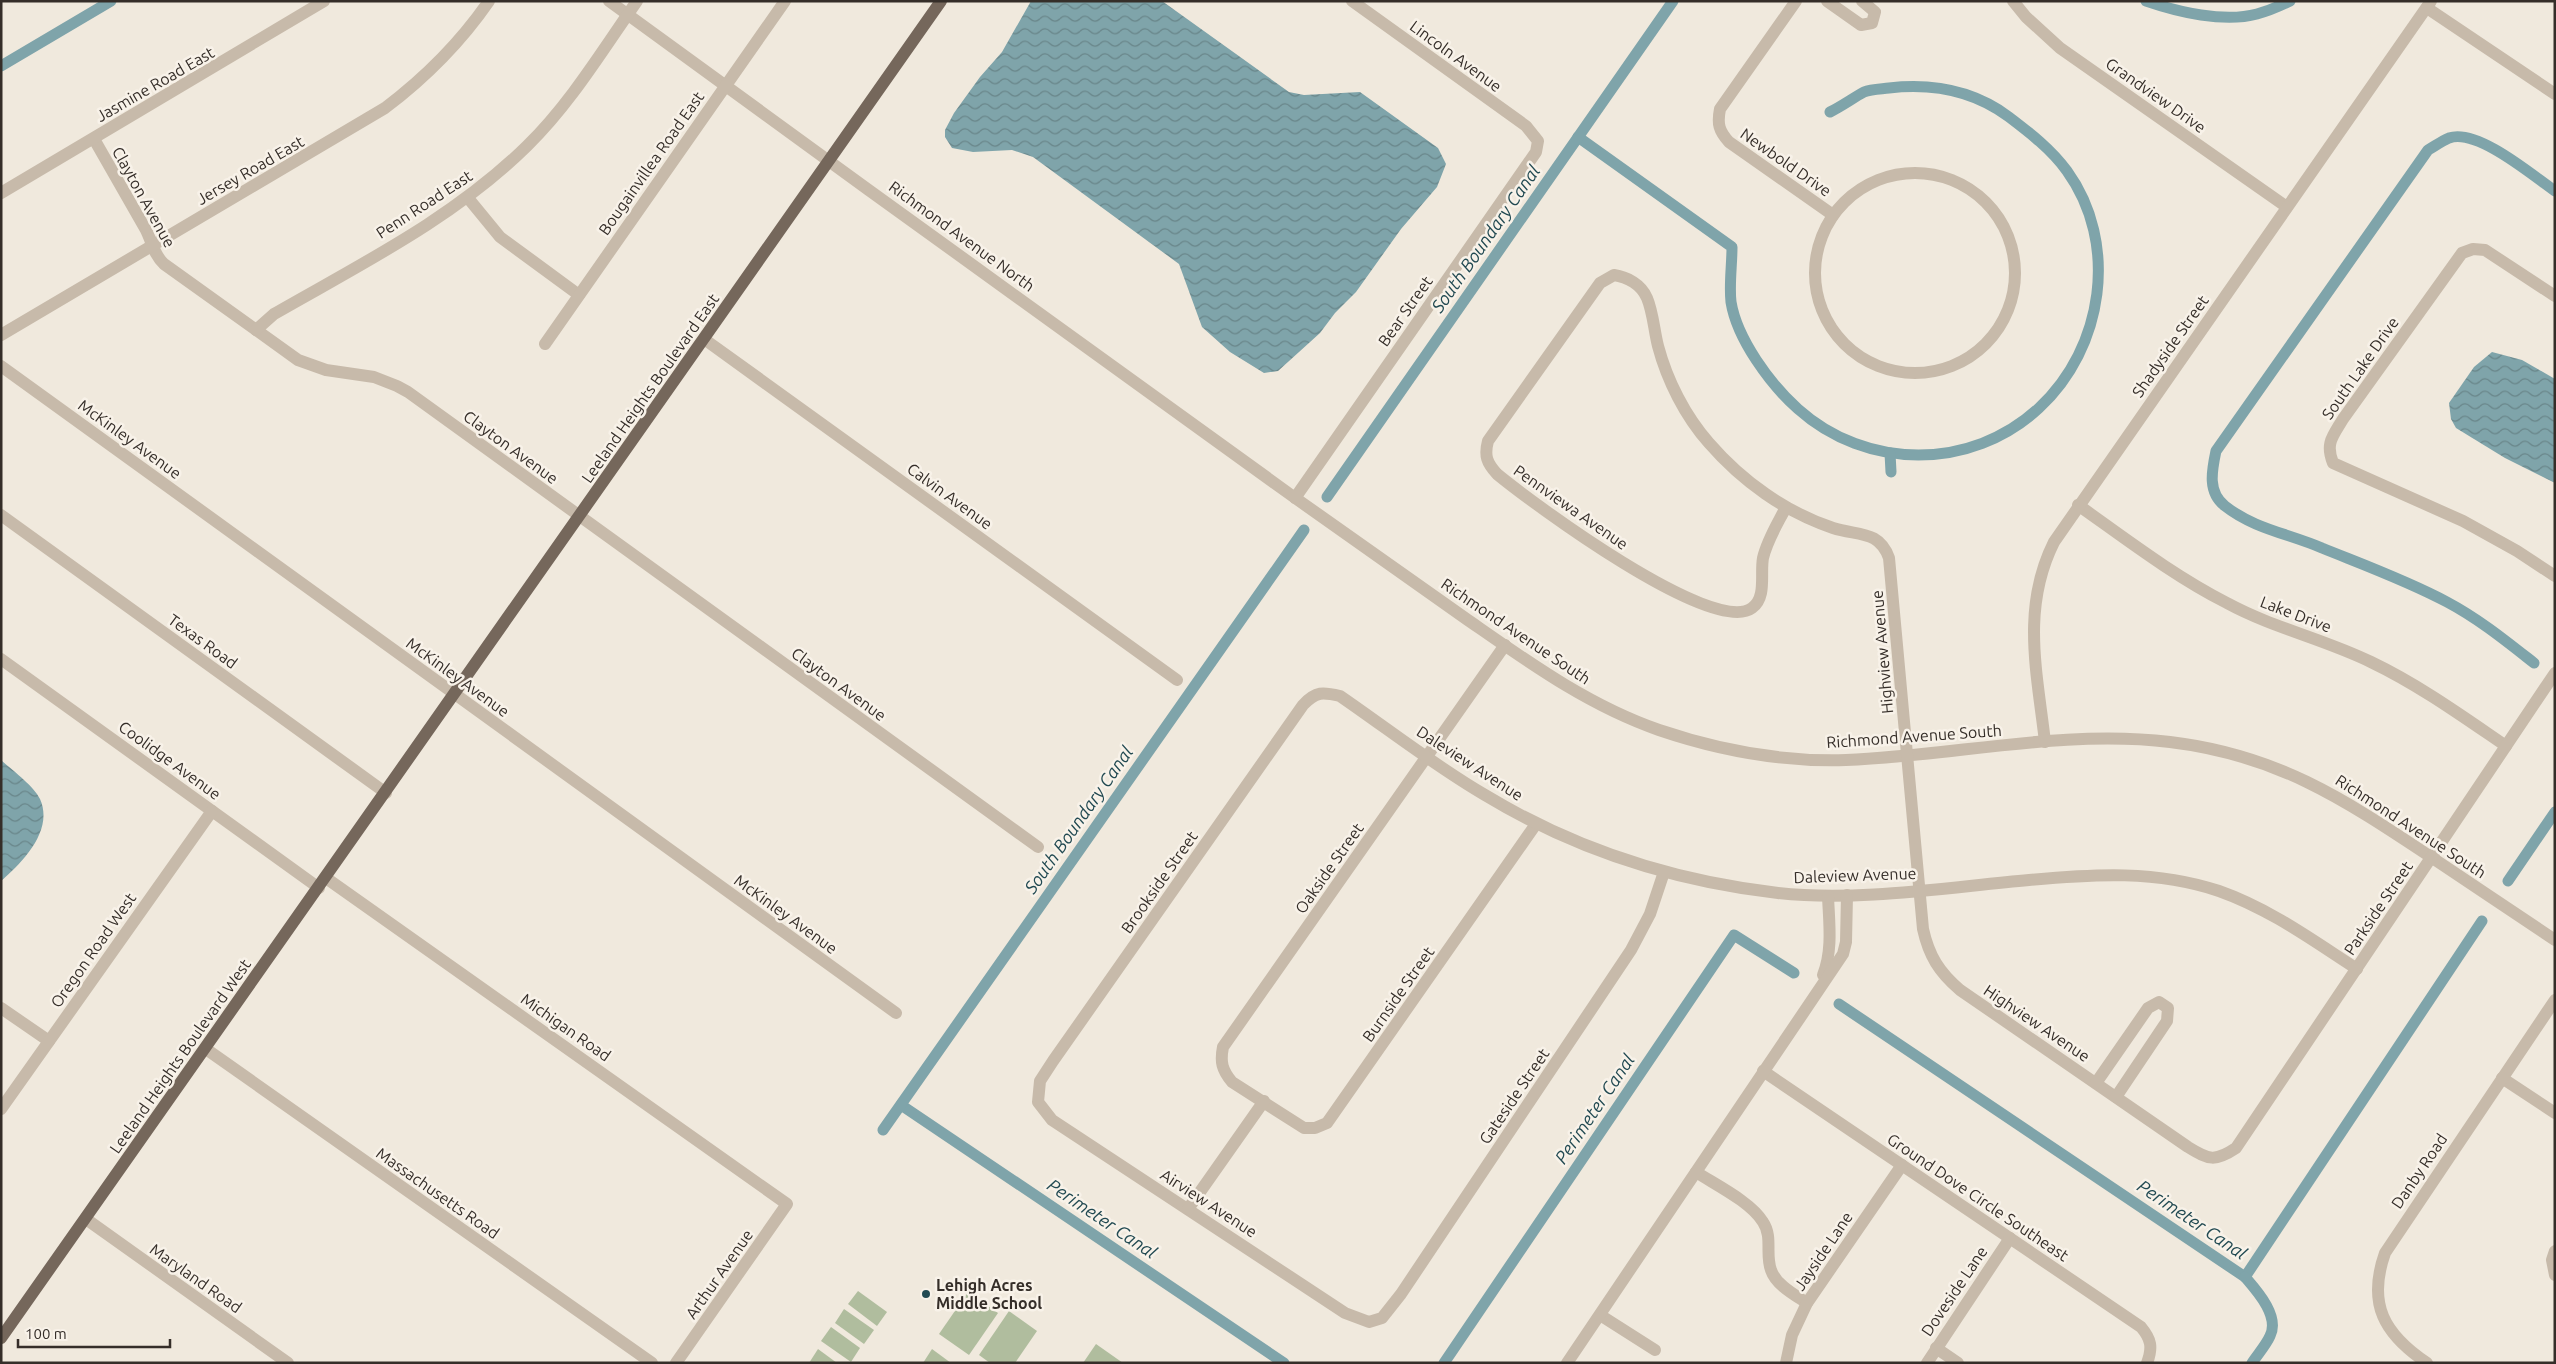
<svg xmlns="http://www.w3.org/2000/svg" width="2556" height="1364" font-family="Ubuntu,sans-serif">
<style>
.grass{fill:#b0bd9e}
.water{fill:url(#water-waves)}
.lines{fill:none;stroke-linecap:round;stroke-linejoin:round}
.canal{stroke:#7fa4aa;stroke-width:11}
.minor{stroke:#c7baaa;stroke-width:12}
.major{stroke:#75675b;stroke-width:12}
.poi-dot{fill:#224a52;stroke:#f8f2e9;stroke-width:2}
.labels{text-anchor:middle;stroke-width:5;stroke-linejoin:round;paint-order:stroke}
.street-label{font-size:16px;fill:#352e29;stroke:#f8f2e9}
.poi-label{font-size:16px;font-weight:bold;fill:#352e29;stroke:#f8f2e9;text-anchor:start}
.water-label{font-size:18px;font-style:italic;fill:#224a52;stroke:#f8f2e9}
</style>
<defs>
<pattern id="water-waves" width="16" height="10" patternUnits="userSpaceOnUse" patternTransform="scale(1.25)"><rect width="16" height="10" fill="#7fa4aa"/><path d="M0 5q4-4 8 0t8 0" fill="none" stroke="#69868a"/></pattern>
</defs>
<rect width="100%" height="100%" fill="#f0e9dd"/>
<!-- grass -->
<g class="grass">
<path d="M858,1291L887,1312L877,1326L848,1304Z"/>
<path d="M968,1292L998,1313L969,1355L939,1334Z"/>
<path d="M844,1309L874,1330L864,1344L835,1323Z"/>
<path d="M1009,1311L1037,1331L1015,1363H990L979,1355Z"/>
<path d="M831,1327L860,1348L851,1362L821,1341Z"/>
<path d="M1096,1344L1123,1363H1083Z"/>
<path d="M818,1349L837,1363H809Z"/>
<path d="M932,1349L951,1363H923Z"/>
</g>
<!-- water -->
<g class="water">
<path d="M1031,1H1162L1289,92L1304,95L1360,92L1438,148L1446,164L1437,187L1401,229L1356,292L1335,313L1320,333L1278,371L1264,373L1230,352L1202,327L1179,264L1033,157L1012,150L973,152L952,148L945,137V130L954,113L980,77L1002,52Z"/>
<path d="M2492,352L2522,360L2555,379V483L2505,458L2456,428L2451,419L2449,403L2474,367Z"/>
<path d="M1,760C12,770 34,786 40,799C54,830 23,862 1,881Z"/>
</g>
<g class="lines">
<!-- canal -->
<g class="canal">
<path d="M2146,1C2178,12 2224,23 2257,14C2268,11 2280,6 2290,1"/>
<path d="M1,66L111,1"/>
<path d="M1578,137L1732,247C1732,265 1729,285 1731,302C1737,339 1770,384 1798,409C1866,470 1971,471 2039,408C2104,348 2119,243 2067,171C2051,149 2030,133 2009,117C1973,90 1933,83 1889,88C1881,89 1871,89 1864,92C1853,98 1842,106 1830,112"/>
<path d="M1890,453L1891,472"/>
<path d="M1327,497L1673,1"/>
<path d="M2534,663C2506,641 2479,619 2447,602C2408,581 2364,565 2322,548C2290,534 2254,529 2225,506C2207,492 2212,470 2216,451L2428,150C2435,146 2442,141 2449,138C2477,128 2532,175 2555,191"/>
<path d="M2508,881L2555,812"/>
<path d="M1839,1004L2245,1277L2482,921"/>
<path d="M901,1105L1284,1363"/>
<path d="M883,1130L1304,530"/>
<path d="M2245,1277C2257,1291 2280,1316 2270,1336C2266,1345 2258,1354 2252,1363"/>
<path d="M1444,1363L1734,935L1794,973"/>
</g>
<!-- minor -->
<g class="minor">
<path d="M609,1C836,166 1063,332 1291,495C1349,536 1407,577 1465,618C1527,661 1587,705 1659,730C1718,750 1783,762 1846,760C1953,756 2063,729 2170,742C2279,755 2345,800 2434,859C2474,886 2515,913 2555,940"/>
<path d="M1796,1L1720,109C1717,124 1719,131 1729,142L1833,215"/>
<path d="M1827,1L1861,25L1872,23L1875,12L1862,1"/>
<path d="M2013,1L2026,17L2060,48L2287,207"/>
<path d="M2427,8L2555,94"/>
<path d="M94,139L146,230C152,242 154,255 164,264L298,360L326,370L374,377L397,386L408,392L1038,847"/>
<circle cx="1915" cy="273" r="100"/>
<path d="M1,193L324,1"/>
<path d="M468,198L500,237L579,295"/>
<path d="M2555,296L2485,250L2473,249L2462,253L2343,419C2333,436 2325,443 2333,463L2463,521L2517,551L2555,576"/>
<path d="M256,330L274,314C361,264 454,218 527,146C570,104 602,51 637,1"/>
<path d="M1,335L385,108C426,77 460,43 489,1"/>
<path d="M704,339L1177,680"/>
<path d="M545,344L785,1"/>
<path d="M1,366L896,1013"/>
<path d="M1295,498L1536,152L1538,141L1526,126L1352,1"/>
<path d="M2078,505C2126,539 2174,576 2227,603C2273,628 2324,639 2371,662C2419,685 2462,716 2506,746"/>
<path d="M1786,507C1778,523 1767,540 1763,558C1760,574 1767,597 1752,608C1713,637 1531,502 1497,474C1487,463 1484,456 1488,441L1600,283L1614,275C1627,277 1641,284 1647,298C1653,312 1654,330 1658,346C1667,380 1685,416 1709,443C1742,481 1785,512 1833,528C1858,536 1879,530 1889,558L1923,929C1929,956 1939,972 1960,990L2188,1147C2209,1160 2215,1162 2236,1148L2555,673"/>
<path d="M1,515L386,793"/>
<path d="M1505,645L1223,1047C1220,1062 1222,1070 1232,1082L1304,1128H1315L1327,1123L1536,824"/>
<path d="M1,659L319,888"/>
<path d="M2045,742C2037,672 2021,608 2054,542L2431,1"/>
<path d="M1664,872L1650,914L1631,950L1401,1294L1382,1318L1369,1322L1345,1313L1052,1120L1038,1102L1040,1081L1053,1061L1303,705C1316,691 1323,692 1340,696C1388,729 1435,766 1485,795C1576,850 1673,881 1778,893C1858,902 1949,887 2029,880C2094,874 2156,870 2219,891C2270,909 2312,940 2357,969"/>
<path d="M326,878L787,1204L676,1363"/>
<path d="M1823,975C1833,950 1829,922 1828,896"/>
<path d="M1,1008L49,1041"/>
<path d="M206,1049L652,1363"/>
<path d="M1763,1071L2141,1327C2151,1339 2153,1347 2147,1363"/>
<path d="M2502,1078L2555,1113"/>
<path d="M2096,1083L2148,1008L2159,1002L2168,1008L2167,1021L2116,1097"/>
<path d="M1,1109L212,811"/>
<path d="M1696,1172C1716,1185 1751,1202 1763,1222C1773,1237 1765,1254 1771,1270C1776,1285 1795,1295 1807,1303"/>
<path d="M1188,1209L1264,1101"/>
<path d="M86,1219L288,1363"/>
<path d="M2555,1251L2552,1260L2555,1275"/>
<path d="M1600,1315L1655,1350"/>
<path d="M1936,1348L1958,1363"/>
<path d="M1567,1363L1843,954L1846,942L1847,895"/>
<path d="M1786,1363L1792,1335L1807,1303L1902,1165"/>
<path d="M1927,1363L2010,1238"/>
<path d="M2427,1363C2384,1334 2367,1304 2385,1253L2555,1000"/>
</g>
<!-- major -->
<path class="major" d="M1,1338L941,1"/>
</g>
<!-- markers -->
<circle class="poi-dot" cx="926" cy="1294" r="5"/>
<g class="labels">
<!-- street labels -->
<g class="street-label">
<text transform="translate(1456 56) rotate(36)" y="6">Lincoln Avenue</text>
<text transform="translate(155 84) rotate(-30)" y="6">Jasmine Road East</text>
<text transform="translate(2156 95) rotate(35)" y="6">Grandview Drive</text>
<text transform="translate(1786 162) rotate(35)" y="6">Newbold Drive</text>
<text transform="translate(651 163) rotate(-55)" y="6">Bougainvillea Road East</text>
<text transform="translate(250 170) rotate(-30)" y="6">Jersey Road East</text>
<text transform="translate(144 197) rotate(61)" y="6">Clayton Avenue</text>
<text transform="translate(424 204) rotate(-33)" y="6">Penn Road East</text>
<text transform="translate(962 236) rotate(36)" y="6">Richmond Avenue North</text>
<text transform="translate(1405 311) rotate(-55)" y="6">Bear Street</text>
<text transform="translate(2170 346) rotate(-55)" y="6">Shadyside Street</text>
<text transform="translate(2360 368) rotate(-55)" y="6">South Lake Drive</text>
<text transform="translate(650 388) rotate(-55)" y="6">Leeland Heights Boulevard East</text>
<text transform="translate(130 439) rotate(36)" y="6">McKinley Avenue</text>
<text transform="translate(511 447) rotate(36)" y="6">Clayton Avenue</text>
<text transform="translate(950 496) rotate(36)" y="6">Calvin Avenue</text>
<text transform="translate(1571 507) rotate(35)" y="6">Pennviewa Avenue</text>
<text transform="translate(2296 614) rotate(21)" y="6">Lake Drive</text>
<text transform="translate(1516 631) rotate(34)" y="6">Richmond Avenue South</text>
<text transform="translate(203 641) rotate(36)" y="6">Texas Road</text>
<text transform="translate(1882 652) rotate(-95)" y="6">Highview Avenue</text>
<text transform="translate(458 677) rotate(36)" y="6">McKinley Avenue</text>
<text transform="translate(839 684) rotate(36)" y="6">Clayton Avenue</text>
<text transform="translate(1914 736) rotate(-4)" y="6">Richmond Avenue South</text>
<text transform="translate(170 760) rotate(36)" y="6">Coolidge Avenue</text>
<text transform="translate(1470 763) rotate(33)" y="6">Daleview Avenue</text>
<text transform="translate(2411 826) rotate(33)" y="6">Richmond Avenue South</text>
<text transform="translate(1329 868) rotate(-55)" y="6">Oakside Street</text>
<text transform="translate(1855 875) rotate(-2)" y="6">Daleview Avenue</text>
<text transform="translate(1159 882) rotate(-55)" y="6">Brookside Street</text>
<text transform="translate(2378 908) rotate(-56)" y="6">Parkside Street</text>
<text transform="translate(786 914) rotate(36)" y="6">McKinley Avenue</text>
<text transform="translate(93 950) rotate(-55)" y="6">Oregon Road West</text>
<text transform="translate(1398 994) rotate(-55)" y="6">Burnside Street</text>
<text transform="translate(2037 1023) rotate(34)" y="6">Highview Avenue</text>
<text transform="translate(566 1027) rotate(35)" y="6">Michigan Road</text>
<text transform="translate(180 1056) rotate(-55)" y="6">Leeland Heights Boulevard West</text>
<text transform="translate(1514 1096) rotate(-56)" y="6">Gateside Street</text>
<text transform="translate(2419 1171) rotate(-56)" y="6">Danby Road</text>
<text transform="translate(438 1193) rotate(35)" y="6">Massachusetts Road</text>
<text transform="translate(1978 1197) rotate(34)" y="6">Ground Dove Circle Southeast</text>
<text transform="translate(1209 1203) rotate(33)" y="6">Airview Avenue</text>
<text transform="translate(1823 1251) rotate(-56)" y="6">Jayside Lane</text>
<text transform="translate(719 1274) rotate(-55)" y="6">Arthur Avenue</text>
<text transform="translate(196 1278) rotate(35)" y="6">Maryland Road</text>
<text transform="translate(1954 1291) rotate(-56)" y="6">Doveside Lane</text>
</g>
<!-- poi labels -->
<g class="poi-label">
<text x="936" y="1291">Lehigh Acres<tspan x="936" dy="18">Middle School</tspan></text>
</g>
<!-- water labels -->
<g class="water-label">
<text transform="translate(1486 239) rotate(-55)" y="6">South Boundary Canal</text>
<text transform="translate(1079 820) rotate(-55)" y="6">South Boundary Canal</text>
<text transform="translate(1595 1109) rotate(-56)" y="6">Perimeter Canal</text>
<text transform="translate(1102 1219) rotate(34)" y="6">Perimeter Canal</text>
<text transform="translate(2192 1220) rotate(34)" y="6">Perimeter Canal</text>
</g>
</g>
<!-- border -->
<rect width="2556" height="1364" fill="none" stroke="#352e29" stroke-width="5"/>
<!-- scale -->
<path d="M18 1339v8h152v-8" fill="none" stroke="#352e29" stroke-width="2.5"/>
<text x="25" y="1339" font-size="15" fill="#352e29" stroke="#f8f2e9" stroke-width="4" paint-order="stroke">100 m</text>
</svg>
